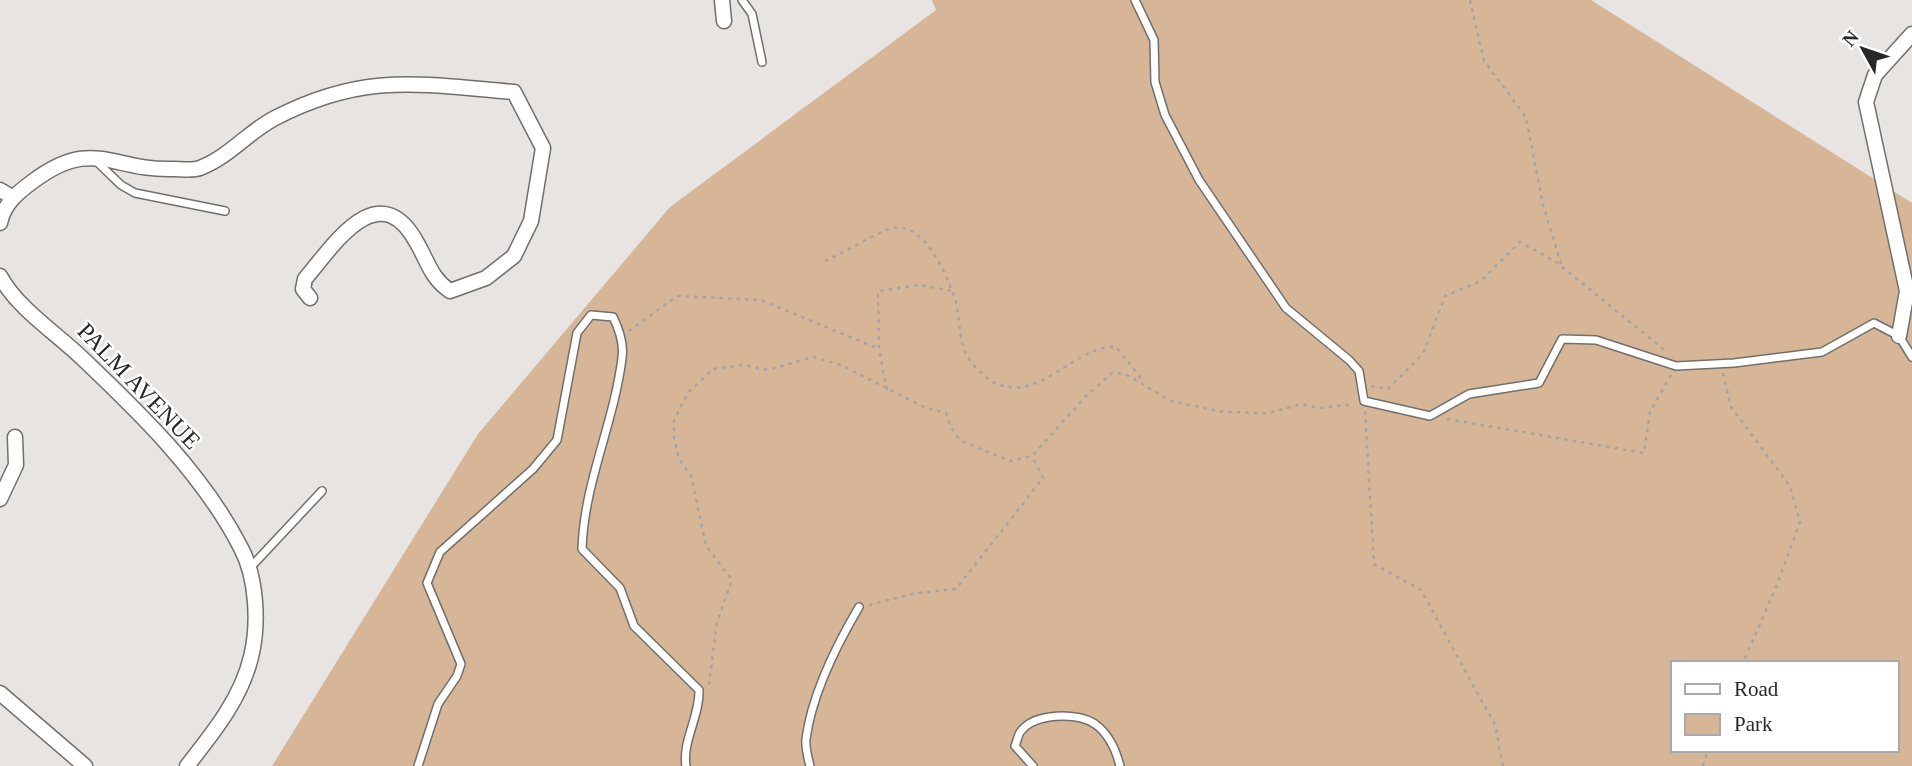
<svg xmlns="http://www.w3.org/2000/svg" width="1912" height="766" font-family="Georgia,serif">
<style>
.green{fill:#d6b697;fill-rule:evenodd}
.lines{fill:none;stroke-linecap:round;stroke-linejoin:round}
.lane-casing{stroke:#716f6c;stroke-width:10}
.street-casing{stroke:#716f6c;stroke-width:17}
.path{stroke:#a6a4a2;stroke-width:2.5;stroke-dasharray:3.5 5;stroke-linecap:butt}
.lane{stroke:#fff;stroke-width:7}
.street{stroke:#fff;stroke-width:14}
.labels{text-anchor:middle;stroke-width:5;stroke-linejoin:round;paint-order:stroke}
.street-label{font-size:24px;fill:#292827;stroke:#fff}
</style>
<rect width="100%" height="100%" fill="#e7e4e2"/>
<!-- green -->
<path class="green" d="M932,0H1591L1912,203V766H272L478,434L670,207L936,10ZM1672,663H1896V750H1672Z"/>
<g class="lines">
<defs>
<g id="lane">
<path d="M742,0L752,14L762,62"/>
<path d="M1135,0L1154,40L1155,82L1165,115L1199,180L1286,308L1349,360L1359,371L1364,401L1430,416L1469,394L1539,383L1562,339L1596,340L1676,366L1734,363L1822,352L1874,323L1899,336L1912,357"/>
<path d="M94,159L121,185L135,193L225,211"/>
<path d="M248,570L322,491"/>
<path d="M418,766L438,704L457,676L461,664L427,583L440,552L533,469L557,440L577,333L591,315L613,317C619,329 624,344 622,358C614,423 584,483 582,549L620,588L634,626L699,690C700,716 682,741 686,766"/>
<path d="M810,766C808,758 805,747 806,739C812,693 836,646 859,607"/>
<path d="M1033,766L1015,746C1017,742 1018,734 1021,731C1035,713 1077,712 1095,724C1109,734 1116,750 1120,766"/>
</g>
<g id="street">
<path d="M722,0L724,21"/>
<path d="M0,190L12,197"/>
<path d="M0,223C4,204 17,193 32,182C93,136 111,171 173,169C181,169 192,171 200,168C229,157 248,132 275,118C364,72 419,84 514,92L543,148L531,221L514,256L486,278L450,291C431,278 428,262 417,243C379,173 333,246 305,279L303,289L310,298"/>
<path d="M0,276C18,309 55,332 82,358C141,414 203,474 241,548C257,578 259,625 251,657C241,699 213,733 187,766"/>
<path d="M1899,336L1907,291L1866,102L1875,75L1912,34"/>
<path d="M0,499L16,465L15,437"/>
<path d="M0,693L85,766"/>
</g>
</defs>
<!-- lane casing -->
<use href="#lane" class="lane-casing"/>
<!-- street casing -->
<use href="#street" class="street-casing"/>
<!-- path -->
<g class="path">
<path d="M1470,0L1484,61L1526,117L1543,205L1562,267"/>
<path d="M825,261C839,255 882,230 892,228C924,222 944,270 953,293C960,310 958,329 963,346C966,359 982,376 993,382C1038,406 1076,344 1116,347L1144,382"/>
<path d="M629,331L677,296L761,300L879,349"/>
<path d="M1723,373L1731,407L1790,486L1800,522L1776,587L1743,663"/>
<path d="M1371,386L1388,389L1423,354L1445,296L1481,281L1520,242L1556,262L1667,352"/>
<path d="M887,390L879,349L878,291L920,285L952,291"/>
<path d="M1365,411L1374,564L1421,590L1495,725L1503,766"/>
<path d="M1447,419L1644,453L1650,412L1671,375"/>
<path d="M869,605L912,594L956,589L1043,478L1032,456"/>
<path d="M709,685L717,622L732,580L706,546L691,476L679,459L674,439V420L688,393L713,369L743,365L768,370L813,357L841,365L926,408L946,413L950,426L961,441L1010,461L1032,456L1087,395L1112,373L1125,374L1171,401L1224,412L1269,413L1301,404L1319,408L1353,404"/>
<path d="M1703,766L1708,750"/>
</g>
<!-- lane -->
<use href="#lane" class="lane"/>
<!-- street -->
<use href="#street" class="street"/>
</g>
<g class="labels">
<!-- street labels -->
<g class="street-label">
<text transform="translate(139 386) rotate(46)" y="8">PALM AVENUE</text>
</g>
</g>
<!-- legend -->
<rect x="1671" y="661" width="228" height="91" fill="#ffffff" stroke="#a9a9a9" stroke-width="2"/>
<rect x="1685" y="684" width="35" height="10" fill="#ffffff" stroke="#a9a9a9" stroke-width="2"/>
<text x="1734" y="696" font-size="21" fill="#292827">Road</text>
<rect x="1685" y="714" width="35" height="21" fill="#d6b697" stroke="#a9a9a9" stroke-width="2"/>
<text x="1734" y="731" font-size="21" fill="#292827">Park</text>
<!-- north arrow -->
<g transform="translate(1863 49) rotate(310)" stroke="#ffffff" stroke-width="5" paint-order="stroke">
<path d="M0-5L12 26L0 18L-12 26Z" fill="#292827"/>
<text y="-10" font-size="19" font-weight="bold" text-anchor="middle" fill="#292827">N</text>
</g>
</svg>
